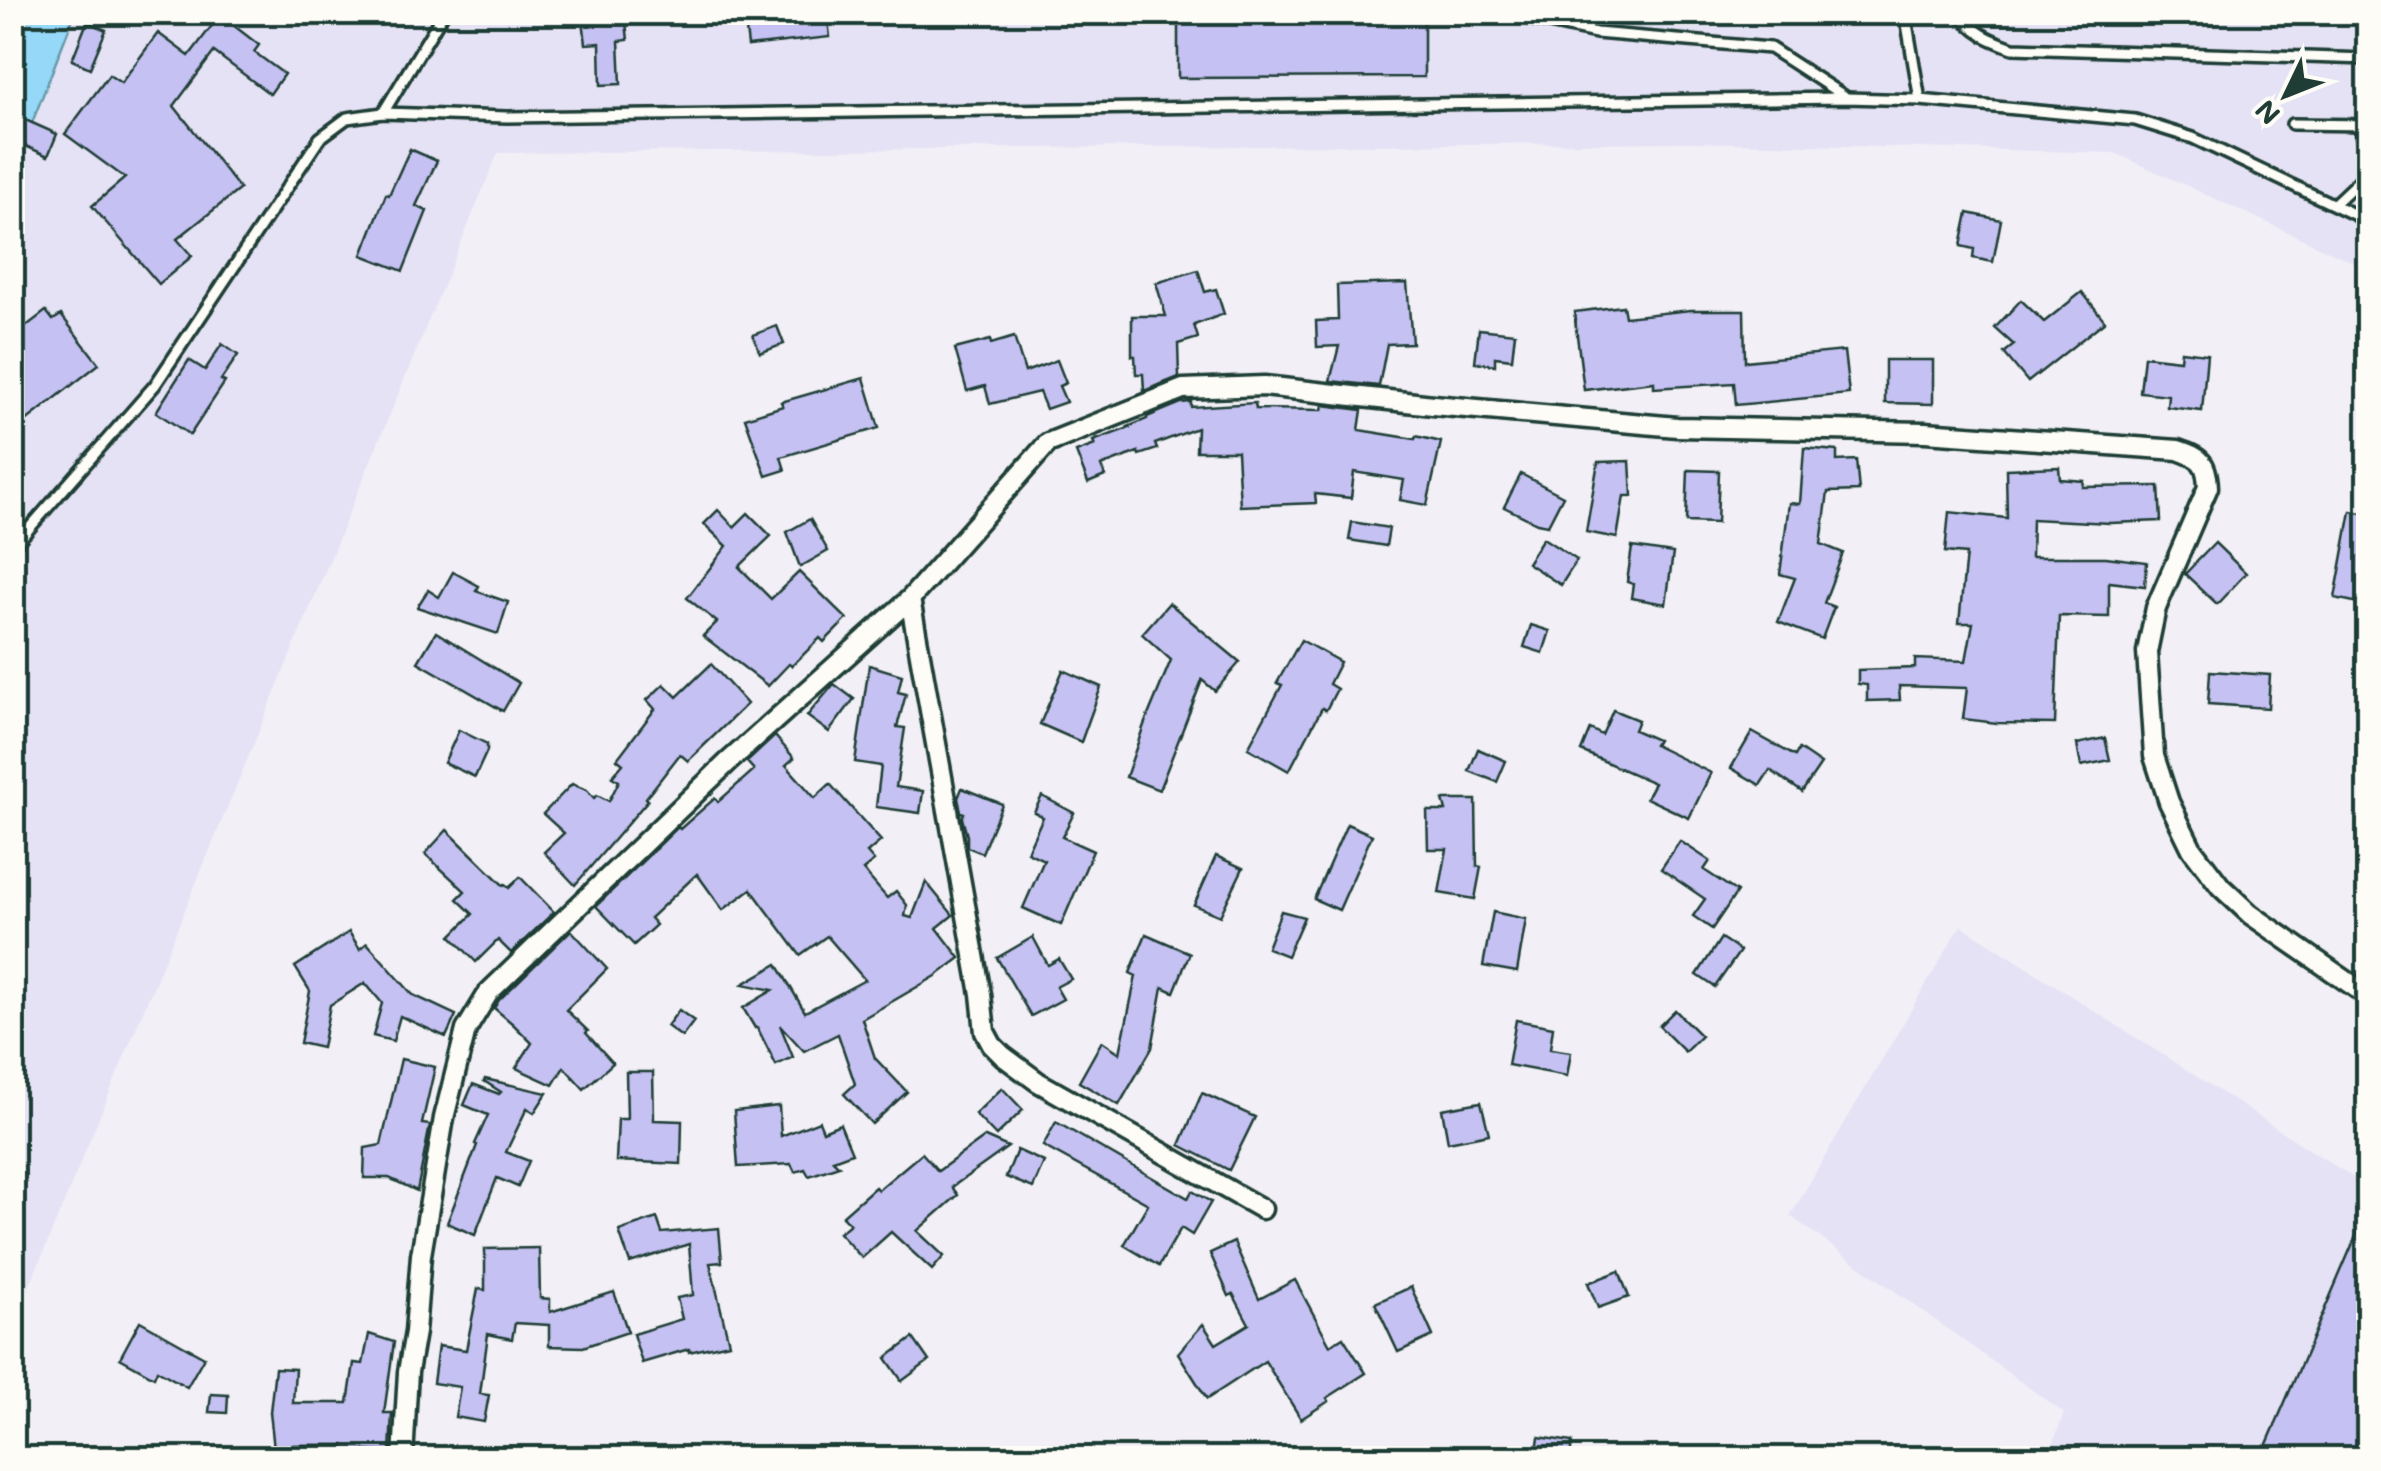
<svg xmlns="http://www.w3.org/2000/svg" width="2381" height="1471" font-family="Mali,sans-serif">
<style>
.built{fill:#e5e2f5}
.water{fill:#95d8f7;stroke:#669aa9;stroke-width:2.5}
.building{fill:#c6c1f3;stroke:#1f3d34;stroke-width:2.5}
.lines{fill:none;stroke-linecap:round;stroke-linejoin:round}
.lane-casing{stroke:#1f3d34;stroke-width:16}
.street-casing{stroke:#1f3d34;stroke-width:25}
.lane{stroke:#fdfcf7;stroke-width:9}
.street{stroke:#fdfcf7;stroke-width:18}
</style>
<rect width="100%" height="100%" fill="#f2f0f6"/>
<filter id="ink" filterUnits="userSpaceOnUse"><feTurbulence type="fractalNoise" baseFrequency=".01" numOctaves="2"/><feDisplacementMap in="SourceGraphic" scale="20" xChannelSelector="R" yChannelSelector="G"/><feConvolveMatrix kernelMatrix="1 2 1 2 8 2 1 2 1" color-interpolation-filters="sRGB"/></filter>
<g filter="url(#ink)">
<!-- built -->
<g class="built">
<path d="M75,13H2368V269L2115,153L1691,142L498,153L13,1326L12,116L32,123Z"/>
<path d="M1961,925L2368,1187V1458H2048L2064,1413L1790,1216Z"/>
</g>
<!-- water -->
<path class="water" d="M12,13H75L32,123L13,116Z"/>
<!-- building -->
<g class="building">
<path d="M582,12H616L610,24L626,22L628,40L619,41L621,84L601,85L600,43L586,44Z"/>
<path d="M744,12H827L830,37L748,46Z"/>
<path d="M1178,12H1424V77L1178,78Z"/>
<path d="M220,15L259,45L254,52L284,74L270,94L214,52L174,106L240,189L177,239L192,256L159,284L92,206L125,178L65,134L109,75L121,83L158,33L189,56Z"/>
<path d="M87,22L106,30L90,68L72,60Z"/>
<path d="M21,118L57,134L48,156L12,140Z"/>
<path d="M410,149L437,161L416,206L427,211L403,271L362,255L386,194L389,195Z"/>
<path d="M1968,213L2001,220L1993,262L1973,258L1974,249L1961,246Z"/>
<path d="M1198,270L1205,292L1216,289L1224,314L1194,325L1198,338L1178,344L1179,377L1144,391L1143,374H1136L1135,356H1132V316H1166L1156,283Z"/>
<path d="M1407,283L1412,343L1387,344L1379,386L1330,381L1339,346L1317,347L1316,321L1338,320L1337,285Z"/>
<path d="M2082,292L2105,321L2028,382L2004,353L2014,345L1995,328L2021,300L2044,322Z"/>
<path d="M1623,306L1625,317L1691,310H1744L1745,361L1844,351L1849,394L1736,405L1734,383L1654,388V382L1584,390L1574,312Z"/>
<path d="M46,311L53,320L61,315L99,364L12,432V337Z"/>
<path d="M777,326L784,344L760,353L753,335Z"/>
<path d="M1479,329L1515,333L1512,359L1495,357V365L1475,362Z"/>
<path d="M1014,337L1025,372L1057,360L1066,383L1059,386L1066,402L1046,409L1039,392L990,404L985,386L967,391L955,349L990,340L991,344Z"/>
<path d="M222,344L238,355L221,380L225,382L190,435L156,412L189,360L205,370Z"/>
<path d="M2181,351L2207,354L2202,411L2167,407L2168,395L2140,392L2144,356L2180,360Z"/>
<path d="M1885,360H1933V404L1885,403Z"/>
<path d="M864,378L879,428L781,457L785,470L766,476L745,418L783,406L781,402Z"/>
<path d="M1191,402V407L1255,403L1256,409L1322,410L1323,405L1362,410L1359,430L1415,439L1416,436L1441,442L1427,505L1400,500L1404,480L1354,472L1351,498L1315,494L1316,503L1240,506L1237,451H1196L1197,428L1155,444L1157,449L1139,455L1138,452L1101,466L1105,476L1088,483L1076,452L1095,445L1093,441L1129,428L1128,427L1147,419V417L1181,403Z"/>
<path d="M1804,448L1837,451V461L1856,460L1859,491L1828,492L1821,544L1843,553L1824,603L1834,607L1822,639L1778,622L1795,578L1780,574L1789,503L1800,504Z"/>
<path d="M1630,461L1632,496H1624L1617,538L1586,532L1598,462Z"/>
<path d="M2059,467L2060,479L2084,481L2083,487L2159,486L2161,521L2110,523L2032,519L2031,557H2106L2147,562L2145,586L2109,582V617L2059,616L2055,724L1997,723L1963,719L1967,688L1899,686L1900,700L1867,701V685L1858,684V670L1915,668V659L1966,661L1973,623H1959L1966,554L1945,552L1949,512L2007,518L2006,469Z"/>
<path d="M1688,470L1719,471L1717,523L1686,522Z"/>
<path d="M1521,474L1563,496L1548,525L1537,523L1504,507Z"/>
<path d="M718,510L734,527L748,513L771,536L739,567L771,599L799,572L847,619L824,642L820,638L792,666L789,664L768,686L703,636L717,622L687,598L727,546L704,524Z"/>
<path d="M2351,511L2368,514V605L2335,598Z"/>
<path d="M810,519L828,551L800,567L787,532Z"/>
<path d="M1352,522L1389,528L1386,546L1349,540Z"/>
<path d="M1543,538L1577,560L1561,585L1527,563Z"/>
<path d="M2215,543L2246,573L2217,604L2185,574Z"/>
<path d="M1632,547L1673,553L1666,604L1631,598L1633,584L1627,582Z"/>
<path d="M453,572L479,586L476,591L508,602L498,634L417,607L428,590L439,597Z"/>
<path d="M1169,603L1240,662L1215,691L1202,680L1159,790L1126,777L1144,725L1171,660L1142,634Z"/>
<path d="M1531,625L1550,631L1543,653L1524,647Z"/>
<path d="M436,632L519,683L503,711L418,662Z"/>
<path d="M1301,640L1340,662L1329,684L1337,689L1326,710L1322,708L1289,771L1248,748L1282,685L1277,683Z"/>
<path d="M711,664L747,704L688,761L680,754L646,798L648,800L575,885L544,852L564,833L543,814L572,784L587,790L594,798L597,795L609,801L619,781L612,777L623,764L617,759L655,709L647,700L664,684L677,697Z"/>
<path d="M869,665L902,675L898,692L906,694L897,727L905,728L896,787L923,791L920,813L876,807L881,766L855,762Z"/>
<path d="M1063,670L1101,687L1081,742L1040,724Z"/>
<path d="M2210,671L2270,675L2268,708L2208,704Z"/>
<path d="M834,684L854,699L829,732L807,716Z"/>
<path d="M1613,710L1638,720L1634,730L1657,740L1654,745L1711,773L1689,818L1646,798L1654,783L1581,751L1590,729L1602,735Z"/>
<path d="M459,730L487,744V751L475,777L444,763Z"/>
<path d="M1752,732L1795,756L1799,749L1821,764L1802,792L1770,770L1760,785L1731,768Z"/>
<path d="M775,736L794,758L786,765L815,798L830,784L881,841L867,853L874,861L863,870L887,898L896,891L907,905L905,916L912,918L926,882L953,915L937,928L960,958L936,976L862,1019L875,1058L907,1092L872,1124L844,1094L855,1084L838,1034L804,1051L780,1025L793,1057L776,1065L757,1027L755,1028L743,1008L773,990L743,984L777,964L805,1012L865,980L827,936L800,955L751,889L723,910L697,874L650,918L656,925L634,945L596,906L678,827L680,829L715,798L718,802L754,770L747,762Z"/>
<path d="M2105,738L2110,760L2081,766L2077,744Z"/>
<path d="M1478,749L1506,761L1497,782L1469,771Z"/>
<path d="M962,788L1002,804L982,853L967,847V836L962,818L964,813L961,812L958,798Z"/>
<path d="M1042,796L1074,813L1062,837L1093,851L1061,925L1023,908L1044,860L1027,852L1043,817L1034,812Z"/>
<path d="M1443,800H1476L1477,866L1481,867L1475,899L1439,893L1447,849H1428L1427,811H1446Z"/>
<path d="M1347,824L1372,835L1339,910L1314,899Z"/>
<path d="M447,830L503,885L505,884L509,888L520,877L554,912L511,953L498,940L476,962L451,936L473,914L457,899L465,891L425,854Z"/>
<path d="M1680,841L1710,861L1704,870L1737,892L1712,929L1693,916L1705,899L1661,869Z"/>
<path d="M1216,856L1243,868L1220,916L1194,905Z"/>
<path d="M1281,911L1304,917L1287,956L1267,948Z"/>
<path d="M1493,912L1526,919L1517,972L1483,966Z"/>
<path d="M571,930L607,969L566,1010L588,1031L586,1033L613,1063L584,1089L564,1067L553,1085L516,1068L532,1043L513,1024L494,1008L499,1000Z"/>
<path d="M349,932L360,949L367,943L413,995L456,1015L446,1037L400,1016L393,1041L373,1036L382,1003L365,983L330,1005L322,1048L300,1043L310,991L295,967Z"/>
<path d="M1146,934L1190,953L1174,992L1163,987L1152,1048L1119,1105L1079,1082L1102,1041L1120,1053L1136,976L1130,973Z"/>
<path d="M1033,937L1048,965L1059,959L1071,979L1056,987L1063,999L1031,1016L997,958Z"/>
<path d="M1721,938L1740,951L1715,987L1697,975Z"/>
<path d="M679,1010L694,1021L682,1037L667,1026Z"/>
<path d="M1675,1010L1701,1036L1685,1052L1659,1026Z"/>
<path d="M1516,1020L1553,1027L1550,1049L1571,1052L1567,1076L1508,1065Z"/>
<path d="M401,1059L435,1067L422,1124L430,1125L417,1191L389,1178H364L365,1148L381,1145Z"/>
<path d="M626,1072H653L654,1120L682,1121L681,1164L616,1161L618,1119H627Z"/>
<path d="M485,1079L547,1093L534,1113L527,1108L506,1152L529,1161L518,1187L497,1178L475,1235L447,1223L477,1145L475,1144L488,1115L464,1105L473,1084L499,1094L501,1092L484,1081Z"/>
<path d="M1002,1088L1023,1110L996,1136L975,1114Z"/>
<path d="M1202,1093L1255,1117L1229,1170L1180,1145Z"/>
<path d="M1481,1102L1489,1134L1448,1142L1442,1109Z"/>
<path d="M779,1106L781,1136L819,1121L823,1131L840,1124L852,1153L833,1160L839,1166L809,1176L805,1169L795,1172L791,1164L738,1167L734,1111Z"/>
<path d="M1056,1122L1188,1198L1192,1191L1211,1202L1192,1235L1181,1228L1159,1266L1124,1245L1148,1204L1043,1146Z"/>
<path d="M985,1137L1008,1147L952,1187L958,1195L917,1231L944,1256L932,1270L891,1232L862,1258L839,1233L850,1224L842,1216L875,1187L878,1190L922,1153L938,1171Z"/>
<path d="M1017,1150L1044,1162L1033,1188L1006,1177Z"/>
<path d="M2368,1208V1458H2261Z"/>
<path d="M657,1218L662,1233L719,1228L722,1262L710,1263L729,1343L689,1352V1349L642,1363L633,1334L682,1319L677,1298L693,1295L689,1244L630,1263L619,1231Z"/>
<path d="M1234,1242L1259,1299L1295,1280L1330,1345L1343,1337L1366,1373L1327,1398L1329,1401L1301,1419L1265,1361L1207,1399L1178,1353L1203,1324L1216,1344L1249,1324L1233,1294L1229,1296L1210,1253Z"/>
<path d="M539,1248L540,1298L550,1299V1312L614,1292L628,1332L583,1347L549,1346V1325L515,1323L512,1339L488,1334L480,1394L489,1395L484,1422L455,1417L460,1387L433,1383L438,1346L466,1350L478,1289L485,1290V1249Z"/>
<path d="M1619,1271L1629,1297L1598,1308L1588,1283Z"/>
<path d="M1411,1287L1433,1336L1398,1352L1375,1303Z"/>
<path d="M140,1321L204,1357L187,1387L157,1370L154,1377L120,1358Z"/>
<path d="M369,1334L394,1342L384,1413H392L390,1452L344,1450V1445H294L295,1458H275L270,1412L275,1368L295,1369L293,1403H348L354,1363L363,1364Z"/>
<path d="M913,1338L929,1361L902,1381L886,1358Z"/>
<path d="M211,1394L228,1395L227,1413L209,1412Z"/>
<path d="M1539,1437L1572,1442L1570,1458H1536Z"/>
</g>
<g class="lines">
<defs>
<g id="lane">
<path d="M1498,12L1596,33L1770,48L1844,96"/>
<path d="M1905,12L1920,100"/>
<path d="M1959,12C1973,33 1990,40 2013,48L2368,59"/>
<path d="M383,113L444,12"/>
<path d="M2292,124L2368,125"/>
<path d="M2359,125L2368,164"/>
<path d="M2334,204L2368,172"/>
<path d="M12,548L155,385L320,138L347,118L383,113L507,117L1846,98L1920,100L2135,120L2193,138L2368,221"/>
</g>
<g id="street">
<path d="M910,599L981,994L985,1032L992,1045L1003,1056L1038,1082L1262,1209"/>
<path d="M403,1458L408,1372L415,1332L421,1255L444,1118L466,1030L489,992L727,763L910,599L1048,443L1183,389L1264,386L1433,405L1677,427L1925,432L2178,450C2201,458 2207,462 2208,487L2156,608L2147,652L2154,756L2169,802L2192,849L2221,887L2250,914L2368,996"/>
</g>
</defs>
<!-- lane casing -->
<use href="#lane" class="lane-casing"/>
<!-- street casing -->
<use href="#street" class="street-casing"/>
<!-- lane -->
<use href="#lane" class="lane"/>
<!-- street -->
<use href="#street" class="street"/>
</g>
</g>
<!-- margin -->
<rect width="2381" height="1471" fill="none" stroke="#fdfcf7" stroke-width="50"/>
<rect x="25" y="25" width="2331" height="1421" fill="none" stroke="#1f3d34" stroke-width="4" filter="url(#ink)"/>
<!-- north arrow -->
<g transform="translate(2286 95) rotate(227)" stroke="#fdfcf7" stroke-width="8" paint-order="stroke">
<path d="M0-8L18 38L0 25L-18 38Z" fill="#1f3d34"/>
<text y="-15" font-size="28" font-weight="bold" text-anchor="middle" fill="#1f3d34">N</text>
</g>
</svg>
